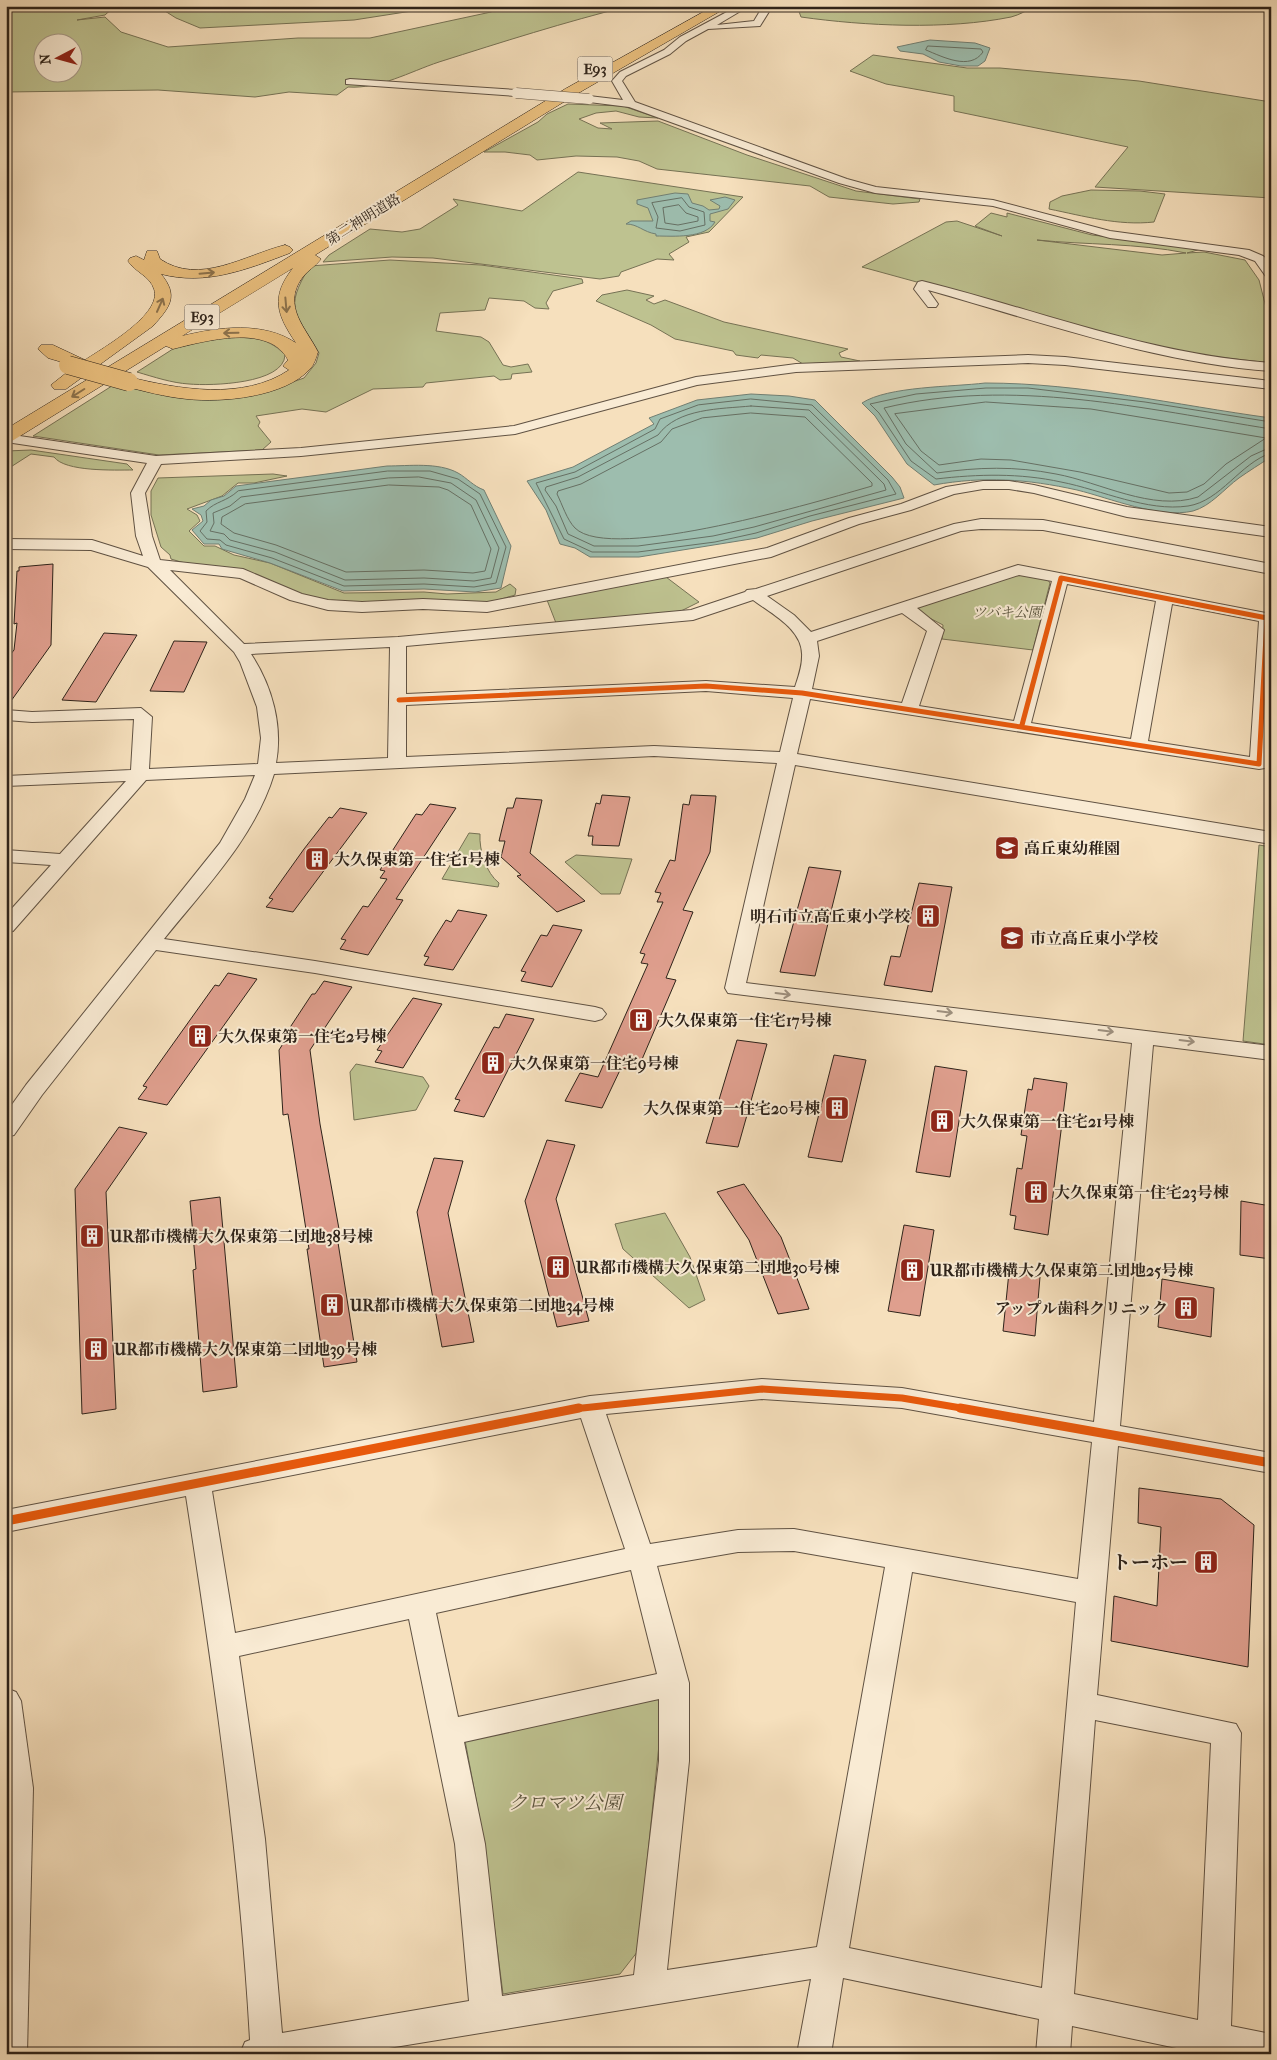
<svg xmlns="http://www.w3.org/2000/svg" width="1277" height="2060" font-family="'IM FELL French Canon','Noto Serif JP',serif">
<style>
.green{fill:#bec290;stroke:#767255;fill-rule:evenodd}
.water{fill:#9dbdae;stroke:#717f73}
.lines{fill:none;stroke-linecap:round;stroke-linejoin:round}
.shore{stroke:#667064;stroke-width:1}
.building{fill:#df9f8e;stroke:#2e231a}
.minor-casing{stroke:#605243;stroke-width:2}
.highway-casing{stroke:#2e231a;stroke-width:1}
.minor{fill:#f9ebd4;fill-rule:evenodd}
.highway{fill:#ebc07e;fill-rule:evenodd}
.minor-bridge-casing{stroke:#605243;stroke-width:11;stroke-linecap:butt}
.highway-bridge-casing{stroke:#2e231a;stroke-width:19;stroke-linecap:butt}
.minor-bridge{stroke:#f9ebd4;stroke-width:10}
.highway-bridge{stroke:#ebc07e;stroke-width:18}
.cycleway-far2-casing{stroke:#f9ebd4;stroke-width:8}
.cycleway-far1-casing{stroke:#f9ebd4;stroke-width:10}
.cycleway-casing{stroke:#f9ebd4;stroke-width:12}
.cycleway-far2{stroke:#e8590c;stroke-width:5}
.cycleway-far1{stroke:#e8590c;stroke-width:7}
.cycleway{stroke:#e8590c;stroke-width:9}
.oneway{stroke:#8c724c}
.oneway2{stroke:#9e9180}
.labels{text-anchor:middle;stroke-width:4;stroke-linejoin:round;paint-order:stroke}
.far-street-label{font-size:14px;fill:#2e231a;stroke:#f9ebd4}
.far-park-label{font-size:14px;font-style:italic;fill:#59533d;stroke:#f9ebd4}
.shield{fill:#f9ebd4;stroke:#6b5f52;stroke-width:1}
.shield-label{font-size:15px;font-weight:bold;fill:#2e231a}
.poi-label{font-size:16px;font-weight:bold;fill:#2e231a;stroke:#f9ebd4;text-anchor:start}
.near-poi-label{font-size:19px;font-weight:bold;fill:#2e231a;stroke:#f9ebd4;text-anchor:end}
.near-park-label{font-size:19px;font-style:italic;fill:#59533d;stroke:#f9ebd4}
</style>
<rect width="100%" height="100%" fill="#f6e0bd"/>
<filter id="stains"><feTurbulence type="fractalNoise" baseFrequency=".004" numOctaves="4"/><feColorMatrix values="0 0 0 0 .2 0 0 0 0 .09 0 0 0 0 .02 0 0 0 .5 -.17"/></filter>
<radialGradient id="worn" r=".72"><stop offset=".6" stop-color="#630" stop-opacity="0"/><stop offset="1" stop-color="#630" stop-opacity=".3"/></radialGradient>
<!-- green -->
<g class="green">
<path d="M6,6H115L105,15L77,20L105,17L121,32L168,47L298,38H370L491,12L503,6H629C565,22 502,42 439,62C409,72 380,89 348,87L337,95L289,92L255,97L158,90L6,92ZM42,42H72V72H42Z"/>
<path d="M157,6H444L354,20L200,28L176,18Z"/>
<path d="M797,6H1035C1028,10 1019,15 1011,17C947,30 865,26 801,17Z"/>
<path d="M873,55L967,68H1000L1139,81L1271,102V198L1095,187L1128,147L954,111V96L886,84L850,71Z"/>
<path d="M568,104L623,106L658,118L639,117L616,111L596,113L579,119L598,128L612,129L600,123L658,121L747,155L856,191L920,199L919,202L893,204L829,197L810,186L657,169L639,161L617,157L576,156L537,160L530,155L505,152H484L538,122L547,114Z"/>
<path d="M578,172L743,197L709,232L686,237L689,242L669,254L674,260L657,259L621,272L619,276L600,279L433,258L392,257L323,262L329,255L370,229L402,232L420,229L458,205L453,199L522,211Z"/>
<path d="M1091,190L1140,191L1165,194L1154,222C1118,226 1084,216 1049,209L1050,202L1062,196Z"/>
<path d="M991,213L1007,217V213L1092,235L1205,248L1187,253L1204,252L1245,260L1259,280L1271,327V363L1172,352L862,267L946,222L957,221L1002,236L975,226ZM1037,240C1086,245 1137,243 1186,253L1162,255Z"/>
<path d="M390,260L481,265L582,279L583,283L553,291L546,303L549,309L535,308L524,301L489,298L485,310L440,313L436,331L481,337L489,342L503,365L511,367L528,364L532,372L512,374L511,379L500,380L494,376L426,383L423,387L373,389L326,412L302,409L256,416L260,422L258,426L271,442L262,450L159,455L33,436L115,384L170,394L284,385L304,378L316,363L319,353C297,313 282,311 310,266Z"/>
<path d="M627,290L654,296L646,300L654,304L665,300L724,322L848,349L839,353L841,357L860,361L803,364L793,358L761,355L758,358L736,355L733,351L675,339L651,325L596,301L602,295Z"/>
<path d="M218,337C244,338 266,334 285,355C284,384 211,386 189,384C172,383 154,377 137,372L176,347Z"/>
<path d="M31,450L127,464L133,470C115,470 65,472 54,457L31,454L6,470V451Z"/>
<path d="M273,474L287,476L254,483H238L222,496L187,509L197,515L200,521L189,531L204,546H215L234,555L270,563L344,593L424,592L447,594L496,592L510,584L516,589L515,595L491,602L375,604L316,600L271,583L181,562L171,559L170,555L161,547L151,515V491L158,478Z"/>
<path d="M1017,574L1046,577L1050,583L1033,650L942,639L943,625L918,612V607Z"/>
<path d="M666,577L699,602L681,611L556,623L547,600L585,590Z"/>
<path d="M469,833L480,834C479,850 486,873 499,883L498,887L442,879Z"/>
<path d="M1259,845L1271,847V1045L1243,1041Z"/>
<path d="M576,855L632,859L620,894H601L565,862Z"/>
<path d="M356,1064L423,1077L429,1086L416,1110L354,1120L350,1072Z"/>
<path d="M665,1213L690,1257L705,1300L689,1308L623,1249L615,1224Z"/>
<path d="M658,1690L662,1715L638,1951L620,1974L503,1994L482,1831L464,1735Z"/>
</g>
<!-- water -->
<g class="water">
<path d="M930,40L975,43L990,48L985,61L978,66H961L939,62L923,54L900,51L897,47Z"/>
<path d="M675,193L688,194L692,203L703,206L709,210L719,209L720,206L710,200L725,197L735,200L728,209L710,214V221L715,222C705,239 673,236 656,236V234C643,232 638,224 626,224L631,221H653L648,208L637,204V200Z"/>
<path d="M985,383C1082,383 1175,405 1271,418V457C1260,464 1249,471 1239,478C1224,489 1211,506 1193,511C1159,519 1110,498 1077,490C1027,479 984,476 934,485L907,464L875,416L862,403C888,386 953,387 985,383Z"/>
<path d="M751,394L789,396L815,400L892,477L900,487L904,498L812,521L757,538L639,557H590L575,548L560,544L546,510L527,481L573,467L654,424L649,418L697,400Z"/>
<path d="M387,466C409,466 438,462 458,473C467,478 473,486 484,490L511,546L501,588L475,592L424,589L343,591L270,563L222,549L219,544H204L192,530L203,521L201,515L192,509L204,506L211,500L224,496L236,486Z"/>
</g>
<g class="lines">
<!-- shore -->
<g class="shore">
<path d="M928,46L981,49L983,52C970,71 943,57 926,50Z"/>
<path d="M682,198L689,207L704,212L705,225L680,231L656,228L658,217L652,203Z"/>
<path d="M679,205L686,213L698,217V221L678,225L665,223L663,208Z"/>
<path d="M751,399L812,405L888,480L896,494L810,516L756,533L715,542L638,552H592L564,539L536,483L575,472L655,429L660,419L698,405Z"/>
<path d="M986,402L1091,409L1266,438L1226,464L1204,484L1187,492L1169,493L1080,472L1011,460L981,459L939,465L921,451L895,414Z"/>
<path d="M751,406L809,410L884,484L886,490L754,527L713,536L638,546H594L568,534L556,506L545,490L546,487L578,477L658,435C678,408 720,409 751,406Z"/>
<path d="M751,413L805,417L872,483V486C823,500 611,564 575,528C567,520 562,504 557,494L558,491L581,484L661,442L672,429L702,418Z"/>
<path d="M1271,422L1145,402L1028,388H986L916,394L870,404L879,413L911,461L936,479C978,474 1020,473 1061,482C1102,490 1147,512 1188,506C1221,501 1240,463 1271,453"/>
<path d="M1271,429C1145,409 1011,377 884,408L906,444L937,473C978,467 1015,466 1056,474C1100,482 1152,512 1198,497L1251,456L1271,447"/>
<path d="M388,471H430L458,479L480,494L506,547L496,583L474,587L424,584L344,586L272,558L226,545L220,540L207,539L200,531L207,522L206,511C216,501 226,502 238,491Z"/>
<path d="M419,477L451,483L476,500L499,548L491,578L474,581L424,578L345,580L275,552L230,540L224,534L210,531L214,523L213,513L230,506L241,497L388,478Z"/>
<path d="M389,485L439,487L448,490L471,505L491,549L485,571L473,573L424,570L346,572L276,545L234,533L221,524L222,517L245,504Z"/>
</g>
</g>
<!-- building -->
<g class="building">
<path d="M53,564L51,645L6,708V660L14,650L17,623L14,624L17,571H19V567Z"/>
<path d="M104,633L137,635L96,702L62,700Z"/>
<path d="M174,641L207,642L184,692L150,691Z"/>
<path d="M602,795L630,797L619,846L592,845L593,836H588L596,803L600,804Z"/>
<path d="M691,795L716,796L710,852L683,910L693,912L666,978L676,980L637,1071L621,1068L602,1108L565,1101L580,1073L598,1077L648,964L641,963L645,954L640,953L663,902H657L661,893L655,892L670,860L675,861L683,804L689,805Z"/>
<path d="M516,798L542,800L530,853L585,901L557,912L517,876L521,875L501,857L505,841H499L507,808H513Z"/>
<path d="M430,804L456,808L396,899L403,900L368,955L340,949L346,940L341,939L363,906L368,907L387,879L380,878L385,871L380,870L416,814L422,815Z"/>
<path d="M340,808L367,813L293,912L266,907L273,899L269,898L304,849L329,817L332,818Z"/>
<path d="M809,867L841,871L815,976L780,972Z"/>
<path d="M919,883L952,887L932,992L884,985L891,956L900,957Z"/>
<path d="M458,910L487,915L453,970L424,965L429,957L424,956L434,939L446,920L451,922Z"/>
<path d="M553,925L582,930L552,987L521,981L526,972L521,971L541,935L547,936Z"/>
<path d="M228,973L257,979L167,1105L138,1099L147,1087L143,1086L165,1055L215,985L219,986Z"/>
<path d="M324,981L352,987L310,1050L320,1124L339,1229L336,1230L357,1362L324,1367L307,1249H309L288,1114L283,1115L279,1050L290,1033L287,1032L312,994H315Z"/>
<path d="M413,998L442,1004L403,1068L375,1062L382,1051L377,1050Z"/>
<path d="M506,1014L534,1019L484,1117L454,1111L460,1100L455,1099L494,1027L499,1028Z"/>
<path d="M737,1040L767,1044L738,1147L706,1143Z"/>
<path d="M834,1055L866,1060L842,1162L808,1157Z"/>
<path d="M935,1066L967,1071L950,1177L916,1172Z"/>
<path d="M1034,1078L1067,1083L1048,1235L1014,1229L1016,1216L1010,1215L1017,1168L1022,1169L1027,1136L1021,1135L1028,1089L1032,1090Z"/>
<path d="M119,1127L147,1133L106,1192L116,1409L82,1414L75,1189Z"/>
<path d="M547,1140L575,1145L556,1199L589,1321L557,1327L525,1201Z"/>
<path d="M434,1158L463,1161L448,1213L474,1342L442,1347L417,1212Z"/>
<path d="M744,1184L781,1237L809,1309L778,1314L749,1240L717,1192Z"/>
<path d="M220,1197L237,1387L203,1392L193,1270L196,1269L190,1201Z"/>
<path d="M1241,1201L1271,1206V1259L1240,1255Z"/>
<path d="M904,1225L934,1230L920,1316L888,1311Z"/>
<path d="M1009,1272L1040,1277L1035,1336L1003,1331Z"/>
<path d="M1162,1279L1214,1288L1211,1337L1158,1327Z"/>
<path d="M1139,1488L1221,1499L1254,1525L1248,1667L1111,1641L1114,1596L1157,1606L1161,1527L1138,1523Z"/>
</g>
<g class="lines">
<defs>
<g id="minor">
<path d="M738,6H749L717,25L754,21L763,6H776L770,10L760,26L708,29L686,41L670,54L626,76L622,81L635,102L847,179L876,187L993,200L1110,231L1249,250L1263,256L1271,263V279L1267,278L1255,261L1239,255L1110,238L993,206L875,193L839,183L629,107L589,102L584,99L589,96L623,100L612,81L620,72L664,50L680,37Z"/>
<path d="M350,79L516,90L521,93L516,96L346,84V80Z"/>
<path d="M922,281C1038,310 1151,355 1271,363V371C1155,363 1039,321 928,290L938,304L936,307H928L914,289L918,282Z"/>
<path d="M1028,355L1065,357L1271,381V389L1065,365L1028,363L796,372L697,385L515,434L301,456L161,464L145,493L152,536L160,560L243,569L302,594L328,600L362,602L423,599L487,602L767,548L849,518L901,504L946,487L983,481H1009L1034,485L1127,507L1271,527V537L1127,517L1034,493L1009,489H983L954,494L911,510L859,524L771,557L487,612L423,609L362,612L328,610L290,600L240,578L170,570L244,644L398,637L691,610L745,592L747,590L756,589L954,524L981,519L1043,520L1271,564V574L1043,530L981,529L961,531L767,596L794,615L811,632L1018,565L1271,614L1268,764L1265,768L1259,769L810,699L797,754L1271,832V844L795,765L746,983L1271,1046V1060L1153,1045L1120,1426L1271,1453V1473L1118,1446L1097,1695L1236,1724L1241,1733L1231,2026L1271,2034V2054H1205L1072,2026L1070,2054H1036L1039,2019L843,1978L831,2054H797L811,1979L352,2054H240L245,2042L250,2040C240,1858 214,1677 186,1496L6,1532V1510L590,1396L762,1379L902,1388L1094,1422L1132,1043L728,993L725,988L777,763L654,756L274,774C255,837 204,889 164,939L315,961L595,1007L602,1009L606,1014L602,1019L595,1021L315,973L156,950L42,1095L14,1135L6,1137V1113L26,1085L220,843L245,799L255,775L146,780L13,931L6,933V915L51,865L6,862V850L60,854L126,781L6,786V776L131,770L134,719L32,722L6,720V710L32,712L141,708L152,717L149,769L258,764L261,738L257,707L240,662L234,652L148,567L91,550L6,549V539L92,540L143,556L136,536L131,493L147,463L6,442V434L156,456L301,448L514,426L696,377L796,364ZM1019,575L1052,581L1014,721L919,706L944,630L917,608ZM1067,584L1156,601L1131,739L1031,723ZM753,600C772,614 804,630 802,657C802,667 798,678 795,687L706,681L406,694V646L693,620ZM1172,604L1259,621L1250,757L1148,741ZM902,613L927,631L902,703L812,689L819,656L817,641ZM390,647L388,758L276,763C283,725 272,686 251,654ZM706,691L793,698L780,752L654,746L406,757V705ZM762,1399L902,1408L1092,1442L1078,1579L794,1529L738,1530L650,1544L606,1414ZM581,1418L625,1549L235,1633L212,1491ZM794,1551L885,1567L817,1947L667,1970L689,1761V1683L657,1566L738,1552ZM631,1570L657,1674L458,1717L436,1613ZM912,1572L1076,1602L1042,1988L849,1948ZM409,1619L455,1844L469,2001L282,2033L265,1839L239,1656ZM659,1699V1761L634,1975L502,1996L485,1844L464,1742ZM1095,1720L1211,1743L1198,2020L1074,1994Z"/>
<path d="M6,1688L16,1692L21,1701L33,1788L27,2054H6Z"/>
</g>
<g id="highway">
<path d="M714,6H729L575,95L315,255L321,259C316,266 307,271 302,278C282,306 306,328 318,352C316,358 314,365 310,369C285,397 222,403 187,399C165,397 144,391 123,386L120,382L123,378L129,377C178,389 243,401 289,370L283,366L288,360C270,323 205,341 173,349L166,346L12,441L6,442V429L565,89ZM293,268C270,297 277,315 296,343C263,321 219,327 182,336Z"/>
<path d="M285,245L290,247L293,250L290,253C248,269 206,286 161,274C179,296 170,307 153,326L66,389H54L51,385L75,366L48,358L38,349L41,345H53L85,360C103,348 163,314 154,289C150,276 135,272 128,261L130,258L136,256L144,260L147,251H157L160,259C199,286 245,255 285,245Z"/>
</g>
</defs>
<!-- minor casing -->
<use href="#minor" class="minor-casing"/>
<!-- highway casing -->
<use href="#highway" class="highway-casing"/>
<!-- minor -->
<use href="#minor" class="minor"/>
<!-- highway -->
<use href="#highway" class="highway"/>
<defs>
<path id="minor-bridge" d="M516,93L589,99"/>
<path id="highway-bridge" d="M68,365L129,382"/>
</defs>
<!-- minor-bridge casing -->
<use href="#minor-bridge" class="minor-bridge-casing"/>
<!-- highway-bridge casing -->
<use href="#highway-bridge" class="highway-bridge-casing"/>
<!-- minor-bridge -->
<use href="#minor-bridge" class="minor-bridge"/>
<!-- highway-bridge -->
<use href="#highway-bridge" class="highway-bridge"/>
<defs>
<path id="cycleway-far2" d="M399,700L706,686L802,693L1259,764L1267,618L1061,578L1022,725"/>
<path id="cycleway-far1" d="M573,1409L762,1389L902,1398L967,1409"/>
<g id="cycleway">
<path d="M960,1408L1271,1463"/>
<path d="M6,1521L579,1408"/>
</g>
</defs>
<!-- cycleway-far2 casing -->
<use href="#cycleway-far2" class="cycleway-far2-casing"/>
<!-- cycleway-far1 casing -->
<use href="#cycleway-far1" class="cycleway-far1-casing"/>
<!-- cycleway casing -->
<use href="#cycleway" class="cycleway-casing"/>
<!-- cycleway-far2 -->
<use href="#cycleway-far2" class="cycleway-far2"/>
<!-- cycleway-far1 -->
<use href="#cycleway-far1" class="cycleway-far1"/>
<!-- cycleway -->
<use href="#cycleway" class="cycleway"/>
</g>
<!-- one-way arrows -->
<defs><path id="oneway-shaft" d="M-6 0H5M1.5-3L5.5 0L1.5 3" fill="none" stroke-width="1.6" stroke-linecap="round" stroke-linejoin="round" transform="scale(1.25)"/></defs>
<g class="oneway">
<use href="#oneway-shaft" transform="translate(207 273) rotate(-5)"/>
<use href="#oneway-shaft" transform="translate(160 305) rotate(-66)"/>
<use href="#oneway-shaft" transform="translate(286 305) rotate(85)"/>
<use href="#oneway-shaft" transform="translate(231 333) rotate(179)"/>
<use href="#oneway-shaft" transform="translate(78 393) rotate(148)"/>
</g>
<g class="oneway2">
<use href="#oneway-shaft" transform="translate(783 994) rotate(7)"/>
<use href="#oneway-shaft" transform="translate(945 1012) rotate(7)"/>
<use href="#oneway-shaft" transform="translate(1106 1031) rotate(7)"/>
<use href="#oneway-shaft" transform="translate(1187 1041) rotate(7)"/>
</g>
<!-- icons -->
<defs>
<symbol id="school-square" viewBox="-11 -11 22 22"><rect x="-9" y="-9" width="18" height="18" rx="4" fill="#8f2418" stroke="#f9ebd4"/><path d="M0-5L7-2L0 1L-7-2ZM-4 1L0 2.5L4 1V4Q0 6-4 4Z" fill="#fff"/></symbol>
<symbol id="building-square" viewBox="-11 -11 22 22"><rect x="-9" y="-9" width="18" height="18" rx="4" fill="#8f2418" stroke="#f9ebd4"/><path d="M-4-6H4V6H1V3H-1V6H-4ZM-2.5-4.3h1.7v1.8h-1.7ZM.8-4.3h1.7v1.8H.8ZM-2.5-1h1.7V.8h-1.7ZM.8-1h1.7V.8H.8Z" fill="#fff"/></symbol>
</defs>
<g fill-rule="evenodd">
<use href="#school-square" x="993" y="834" width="28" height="28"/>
<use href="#building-square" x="303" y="845" width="28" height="28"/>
<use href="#building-square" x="914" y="902" width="28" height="28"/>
<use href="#school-square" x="998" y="924" width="28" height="28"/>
<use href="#building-square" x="627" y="1006" width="28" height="28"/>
<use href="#building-square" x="186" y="1022" width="28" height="28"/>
<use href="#building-square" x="479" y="1049" width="28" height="28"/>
<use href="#building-square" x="823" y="1094" width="28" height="28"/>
<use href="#building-square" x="928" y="1107" width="28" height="28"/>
<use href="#building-square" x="1022" y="1178" width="28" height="28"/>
<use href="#building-square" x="78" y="1222" width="28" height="28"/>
<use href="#building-square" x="544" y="1253" width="28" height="28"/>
<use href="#building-square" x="898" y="1256" width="28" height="28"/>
<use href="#building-square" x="318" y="1291" width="28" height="28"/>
<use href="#building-square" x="1172" y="1294" width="28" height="28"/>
<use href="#building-square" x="82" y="1335" width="28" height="28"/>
<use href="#building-square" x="1192" y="1548" width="28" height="28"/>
</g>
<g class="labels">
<!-- far-street labels -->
<g class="far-street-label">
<text transform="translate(363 219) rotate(-32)" y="5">第二神明道路</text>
</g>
<!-- far-park labels -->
<g class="far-park-label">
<text x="1007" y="617">ツバキ公園</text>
</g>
<!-- shield labels -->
<g class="shield">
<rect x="577.5" y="56.5" width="35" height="25" rx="4"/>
<rect x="184.5" y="304.5" width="35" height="25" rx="4"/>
</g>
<g class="shield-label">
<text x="595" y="74">E93</text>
<text x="202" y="322">E93</text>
</g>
<!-- poi labels -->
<g class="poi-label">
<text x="1024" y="854">高丘東幼稚園</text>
<text x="334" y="865">大久保東第一住宅1号棟</text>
<text x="910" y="922" text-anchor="end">明石市立高丘東小学校</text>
<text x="1030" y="944">市立高丘東小学校</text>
<text x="658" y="1026">大久保東第一住宅17号棟</text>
<text x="218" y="1042">大久保東第一住宅2号棟</text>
<text x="510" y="1069">大久保東第一住宅9号棟</text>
<text x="820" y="1114" text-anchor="end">大久保東第一住宅20号棟</text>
<text x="960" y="1127">大久保東第一住宅21号棟</text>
<text x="1054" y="1198">大久保東第一住宅23号棟</text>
<text x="110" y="1242">UR都市機構大久保東第二団地38号棟</text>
<text x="576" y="1273">UR都市機構大久保東第二団地30号棟</text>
<text x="930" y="1276">UR都市機構大久保東第二団地25号棟</text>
<text x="350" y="1311">UR都市機構大久保東第二団地34号棟</text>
<text x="1168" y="1314" text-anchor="end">アップル歯科クリニック</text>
<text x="114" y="1355">UR都市機構大久保東第二団地39号棟</text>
</g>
<!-- near-poi labels -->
<g class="near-poi-label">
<text x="1188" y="1569">トーホー</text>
</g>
<!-- near-park labels -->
<g class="near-park-label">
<text x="565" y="1809">クロマツ公園</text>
</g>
</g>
<!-- margin -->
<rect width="1277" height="2060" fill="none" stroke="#f6e0bd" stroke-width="25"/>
<rect x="8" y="8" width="1262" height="2045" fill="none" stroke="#2e231a" stroke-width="2.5"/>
<rect x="12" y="12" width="1252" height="2035" fill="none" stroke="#2e231a"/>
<!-- north arrow -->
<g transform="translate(58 58) rotate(264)"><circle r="24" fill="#f9ebd4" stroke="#a89b8a"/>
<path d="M0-4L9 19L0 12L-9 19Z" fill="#8f2418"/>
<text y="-8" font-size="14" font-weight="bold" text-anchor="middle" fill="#2e231a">N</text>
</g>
<rect width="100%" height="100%" filter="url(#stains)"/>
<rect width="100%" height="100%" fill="url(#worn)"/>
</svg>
